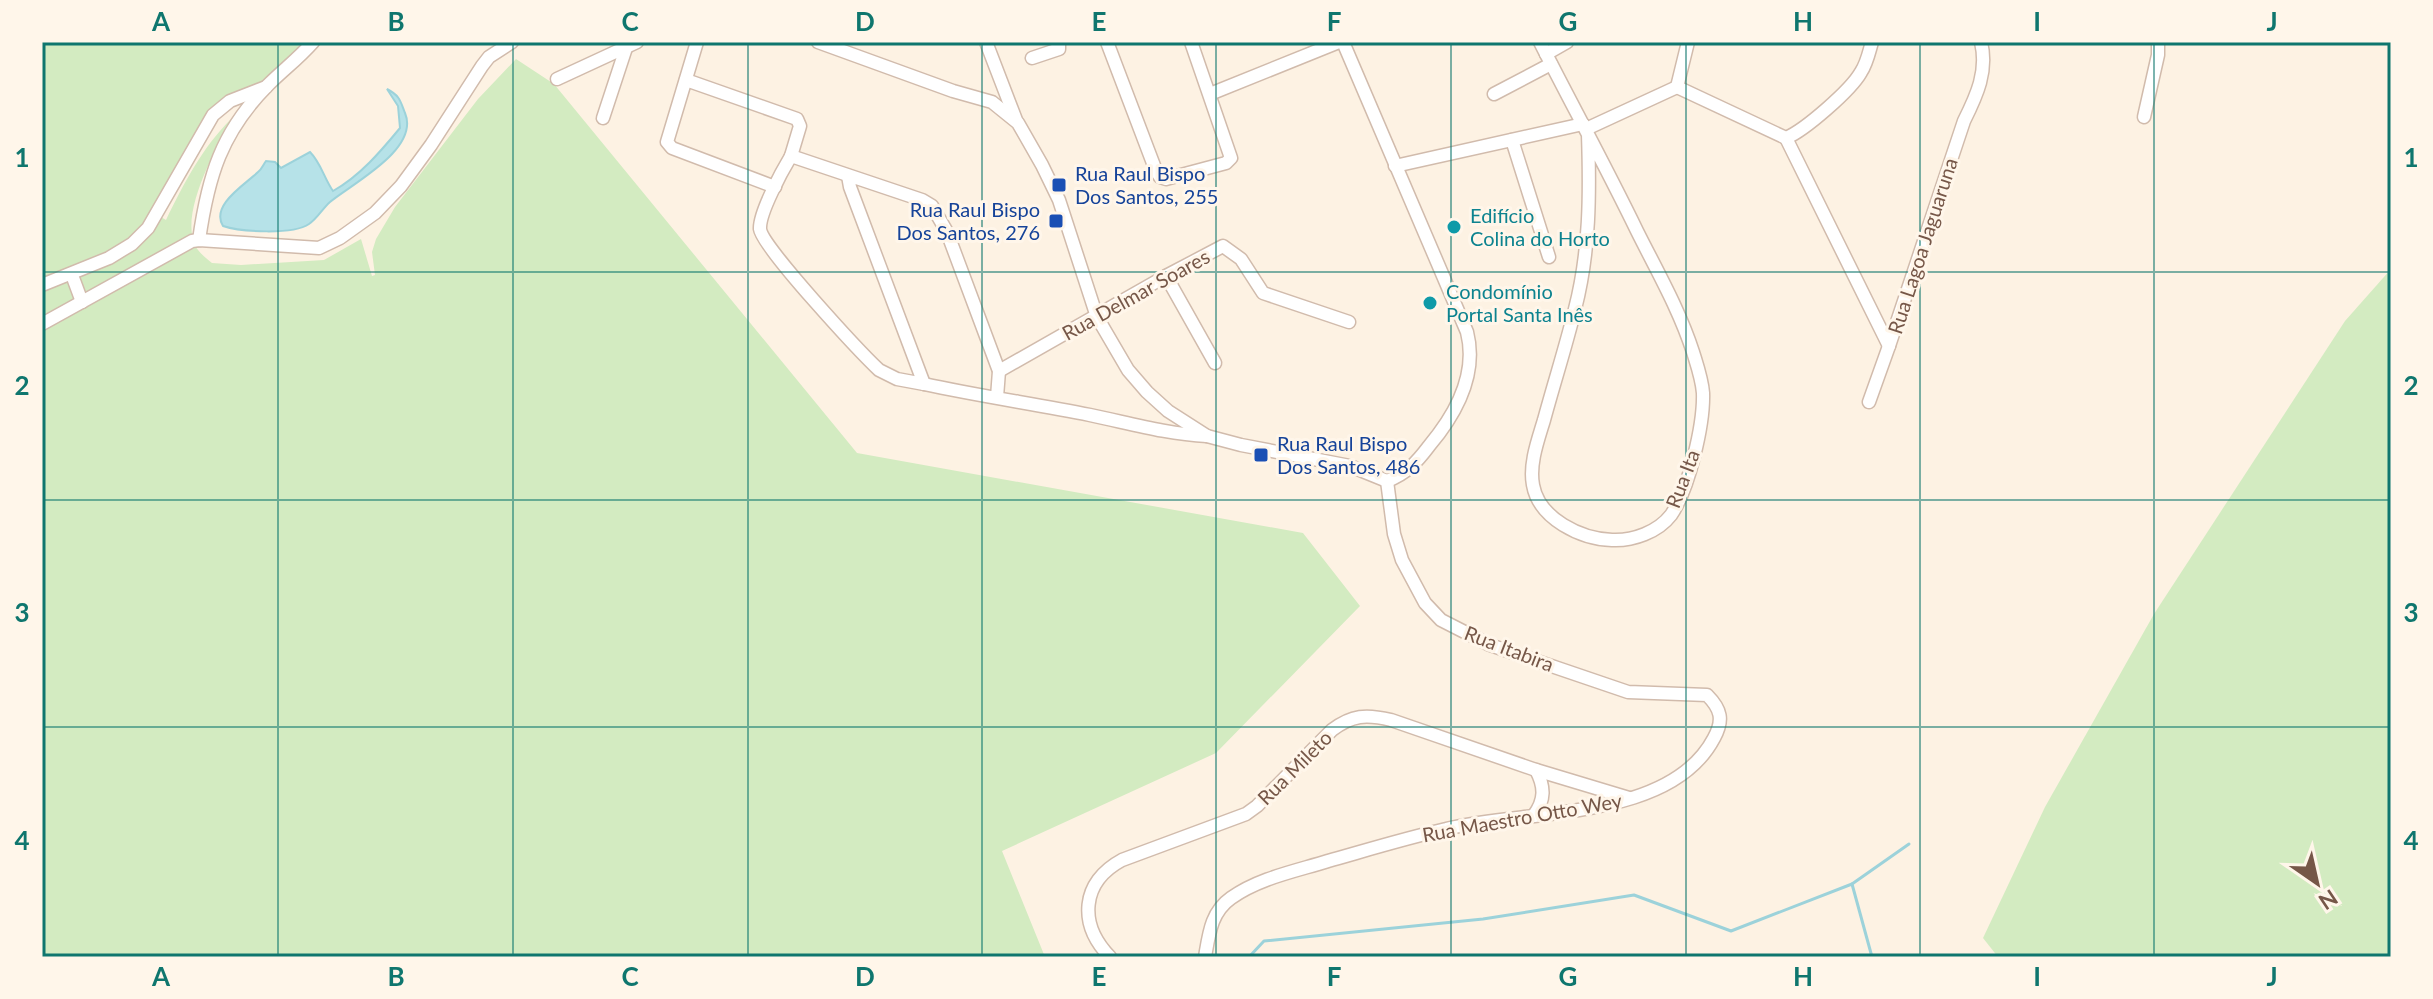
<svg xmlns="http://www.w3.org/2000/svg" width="2433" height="999" font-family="Lato,sans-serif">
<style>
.green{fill:#d3ebc1}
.water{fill:#b6e2e8;stroke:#9cd2da;stroke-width:2}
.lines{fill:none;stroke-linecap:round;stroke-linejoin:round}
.stream{stroke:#9cd2da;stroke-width:3}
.minor-casing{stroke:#d1bbac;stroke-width:15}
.minor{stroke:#fff;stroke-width:12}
.grid{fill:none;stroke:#0f766e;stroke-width:2;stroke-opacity:0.55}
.transit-dot{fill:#1a4fb4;stroke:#fff6ea;stroke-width:3}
.culture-dot{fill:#0f9aa8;stroke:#fff6ea;stroke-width:3}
.labels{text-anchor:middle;stroke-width:6;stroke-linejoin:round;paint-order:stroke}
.transit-label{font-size:20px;fill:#164399;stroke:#fff6ea;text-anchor:start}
.culture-label{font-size:20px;fill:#0d838f;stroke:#fff6ea;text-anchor:start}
.street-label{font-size:20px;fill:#765748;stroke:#fff6ea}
.neatline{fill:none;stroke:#0f766e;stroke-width:3}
.grid-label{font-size:26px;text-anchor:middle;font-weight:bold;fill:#0f766e}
</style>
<rect width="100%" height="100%" fill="#fdf2e3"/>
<!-- green -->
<g class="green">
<path d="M42,42H308L284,66L225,109L202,134L154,213L166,220C184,183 202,148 231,119C216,149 180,212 195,245C198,252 206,258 212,263L241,265L324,260L361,239L372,276L375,275L372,252L376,239L395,207L478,99L516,59L554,84L857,453L1303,533L1360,606L1216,753L1002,851L1045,957H42Z"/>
<path d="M2391,269V957H1998L1983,938L2045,807L2154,614L2345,321Z"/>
</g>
<!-- water -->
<path class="water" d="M387,89C400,96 400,100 405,113C420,149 353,183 330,202C323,208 317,219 309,224C293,235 241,232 223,226C210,205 246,184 258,172C262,169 263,165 266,161L275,162L281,168L310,152C321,163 324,178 333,191C360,176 381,151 400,128L398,106Z"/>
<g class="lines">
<!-- stream -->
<g class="stream">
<path d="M1852,884L1872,957"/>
<path d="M1249,957L1264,941L1483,919L1634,895L1731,931L1852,884L1909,844"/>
</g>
<defs>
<g id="minor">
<path d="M697,42L667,142L672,148L775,187"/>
<path d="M818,42L953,91L992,102L1018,123L1042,165L1059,200L1097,317L1128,370L1147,392L1168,411L1207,436L1241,445L1350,466L1387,481"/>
<path d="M986,42L1016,120"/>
<path d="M1107,42L1156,171L1160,177L1166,179L1226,163L1231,158L1191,42"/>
<path d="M1343,42L1467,332C1478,375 1456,414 1429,446C1417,462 1406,474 1387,481"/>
<path d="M1540,42C1572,105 1606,167 1637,231C1657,271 1679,309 1693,352C1697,365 1702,379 1703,393C1704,424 1689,489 1671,515C1658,532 1633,541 1612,540C1581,539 1539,519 1533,485C1529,464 1538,440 1544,420C1554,383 1566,346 1575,309C1590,251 1590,193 1588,134"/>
<path d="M1546,54L1567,42"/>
<path d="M1032,58L1059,49V42"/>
<path d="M557,79L637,42"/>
<path d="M686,80L797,119L800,126L791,156"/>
<path d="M1677,87L1786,138C1805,130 1851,90 1861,72C1867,63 1869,52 1872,42"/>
<path d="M1677,87L1688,42"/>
<path d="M1210,94L1339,42"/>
<path d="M1494,94L1551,64"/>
<path d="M2144,117L2158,55V42"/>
<path d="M603,118L627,45"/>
<path d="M1586,129L1677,87"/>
<path d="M1786,138L1889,346"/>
<path d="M1512,140L1549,257"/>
<path d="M1395,166L1583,124"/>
<path d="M848,176L850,187L924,384"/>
<path d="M199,240C208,177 221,132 268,85C283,70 299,58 313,42"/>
<path d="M72,275L82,302"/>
<path d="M1166,276L1215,363"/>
<path d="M42,285L109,258L132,244L148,228L213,115L230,101L266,87"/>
<path d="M42,324L192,241L199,240L319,248L340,238L375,213L401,186L431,145L482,66L489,57L512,42"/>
<path d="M999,371L1166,276L1223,246L1241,259L1263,293L1349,322"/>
<path d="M997,397L999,371L947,232L932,206L922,200L791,156C782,171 759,213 760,229C762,247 861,353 879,370L897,379L924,384C979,396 1035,404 1090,415C1129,423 1166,434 1207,436"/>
<path d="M1869,402L1889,346L1964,121C1977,95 1988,71 1981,42"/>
<path d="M1534,815C1545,800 1545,787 1536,770"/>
<path d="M1110,957C1078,924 1081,882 1122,860L1246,814L1257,806L1332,730C1352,715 1366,714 1391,720L1536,770L1629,798"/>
<path d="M1205,957C1209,934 1211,912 1231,898C1259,878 1296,871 1328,861C1367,850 1406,838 1446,829C1525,809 1670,822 1714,738C1724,720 1721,709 1707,695L1628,692L1490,645L1441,620L1425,603L1402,560L1394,534L1387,481"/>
</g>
</defs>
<!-- minor casing -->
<use href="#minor" class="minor-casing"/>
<!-- minor -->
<use href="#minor" class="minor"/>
</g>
<!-- grid -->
<path class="grid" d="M278,42V957M513,42V957M748,42V957M982,42V957M1216,42V957M1451,42V957M1686,42V957M1920,42V957M2154,42V957M42,272H2391M42,500H2391M42,727H2391"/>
<!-- markers -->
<g class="transit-dot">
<rect x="1051" y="177" width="16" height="16" rx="4"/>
<rect x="1048" y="213" width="16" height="16" rx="4"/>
<rect x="1253" y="447" width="16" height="16" rx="4"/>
</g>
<g class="culture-dot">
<circle cx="1454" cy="227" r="8"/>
<circle cx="1430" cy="303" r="8"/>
</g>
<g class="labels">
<!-- transit labels -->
<g class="transit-label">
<text x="1075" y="181">Rua Raul Bispo<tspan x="1075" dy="23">Dos Santos, 255</tspan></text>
<text x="1040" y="217" text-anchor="end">Rua Raul Bispo<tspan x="1040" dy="23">Dos Santos, 276</tspan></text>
<text x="1277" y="451">Rua Raul Bispo<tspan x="1277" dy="23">Dos Santos, 486</tspan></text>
</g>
<!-- culture labels -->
<g class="culture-label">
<text x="1470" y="223">Edifício<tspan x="1470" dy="23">Colina do Horto</tspan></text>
<text x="1446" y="299">Condomínio<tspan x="1446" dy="23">Portal Santa Inês</tspan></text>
</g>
<!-- street labels -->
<g class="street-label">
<text transform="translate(1923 246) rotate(-72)" y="7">Rua Lagoa Jaguaruna</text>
<text transform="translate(1136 295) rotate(-29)" y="7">Rua Delmar Soares</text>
<text transform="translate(1683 479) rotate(-69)" y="7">Rua Ita</text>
<text transform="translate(1509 649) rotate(21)" y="7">Rua Itabira</text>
<text transform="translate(1295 768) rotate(-45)" y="7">Rua Mileto</text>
<text transform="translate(1522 818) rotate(-10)" y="7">Rua Maestro Otto Wey</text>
</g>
</g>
<!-- border -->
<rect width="2433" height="999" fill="none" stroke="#fff6ea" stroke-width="88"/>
<!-- north arrow -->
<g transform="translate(2317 883) rotate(146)" stroke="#fff6ea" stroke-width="6" paint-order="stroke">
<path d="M0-6L14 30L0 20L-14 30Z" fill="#765748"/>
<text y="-12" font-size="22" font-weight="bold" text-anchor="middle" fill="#765748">N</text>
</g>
<rect x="44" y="44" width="2345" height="911" class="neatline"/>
<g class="grid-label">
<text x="161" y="31">A</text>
<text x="396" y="31">B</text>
<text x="630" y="31">C</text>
<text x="865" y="31">D</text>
<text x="1099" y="31">E</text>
<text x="1334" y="31">F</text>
<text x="1568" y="31">G</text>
<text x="1803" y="31">H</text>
<text x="2037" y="31">I</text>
<text x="2272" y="31">J</text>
<text x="22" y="167">1</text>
<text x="2411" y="167">1</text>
<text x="22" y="395">2</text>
<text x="2411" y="395">2</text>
<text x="22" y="622">3</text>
<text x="2411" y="622">3</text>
<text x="22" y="850">4</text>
<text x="2411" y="850">4</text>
<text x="161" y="986">A</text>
<text x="396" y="986">B</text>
<text x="630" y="986">C</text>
<text x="865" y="986">D</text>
<text x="1099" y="986">E</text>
<text x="1334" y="986">F</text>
<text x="1568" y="986">G</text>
<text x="1803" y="986">H</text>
<text x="2037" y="986">I</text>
<text x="2272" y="986">J</text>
</g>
</svg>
